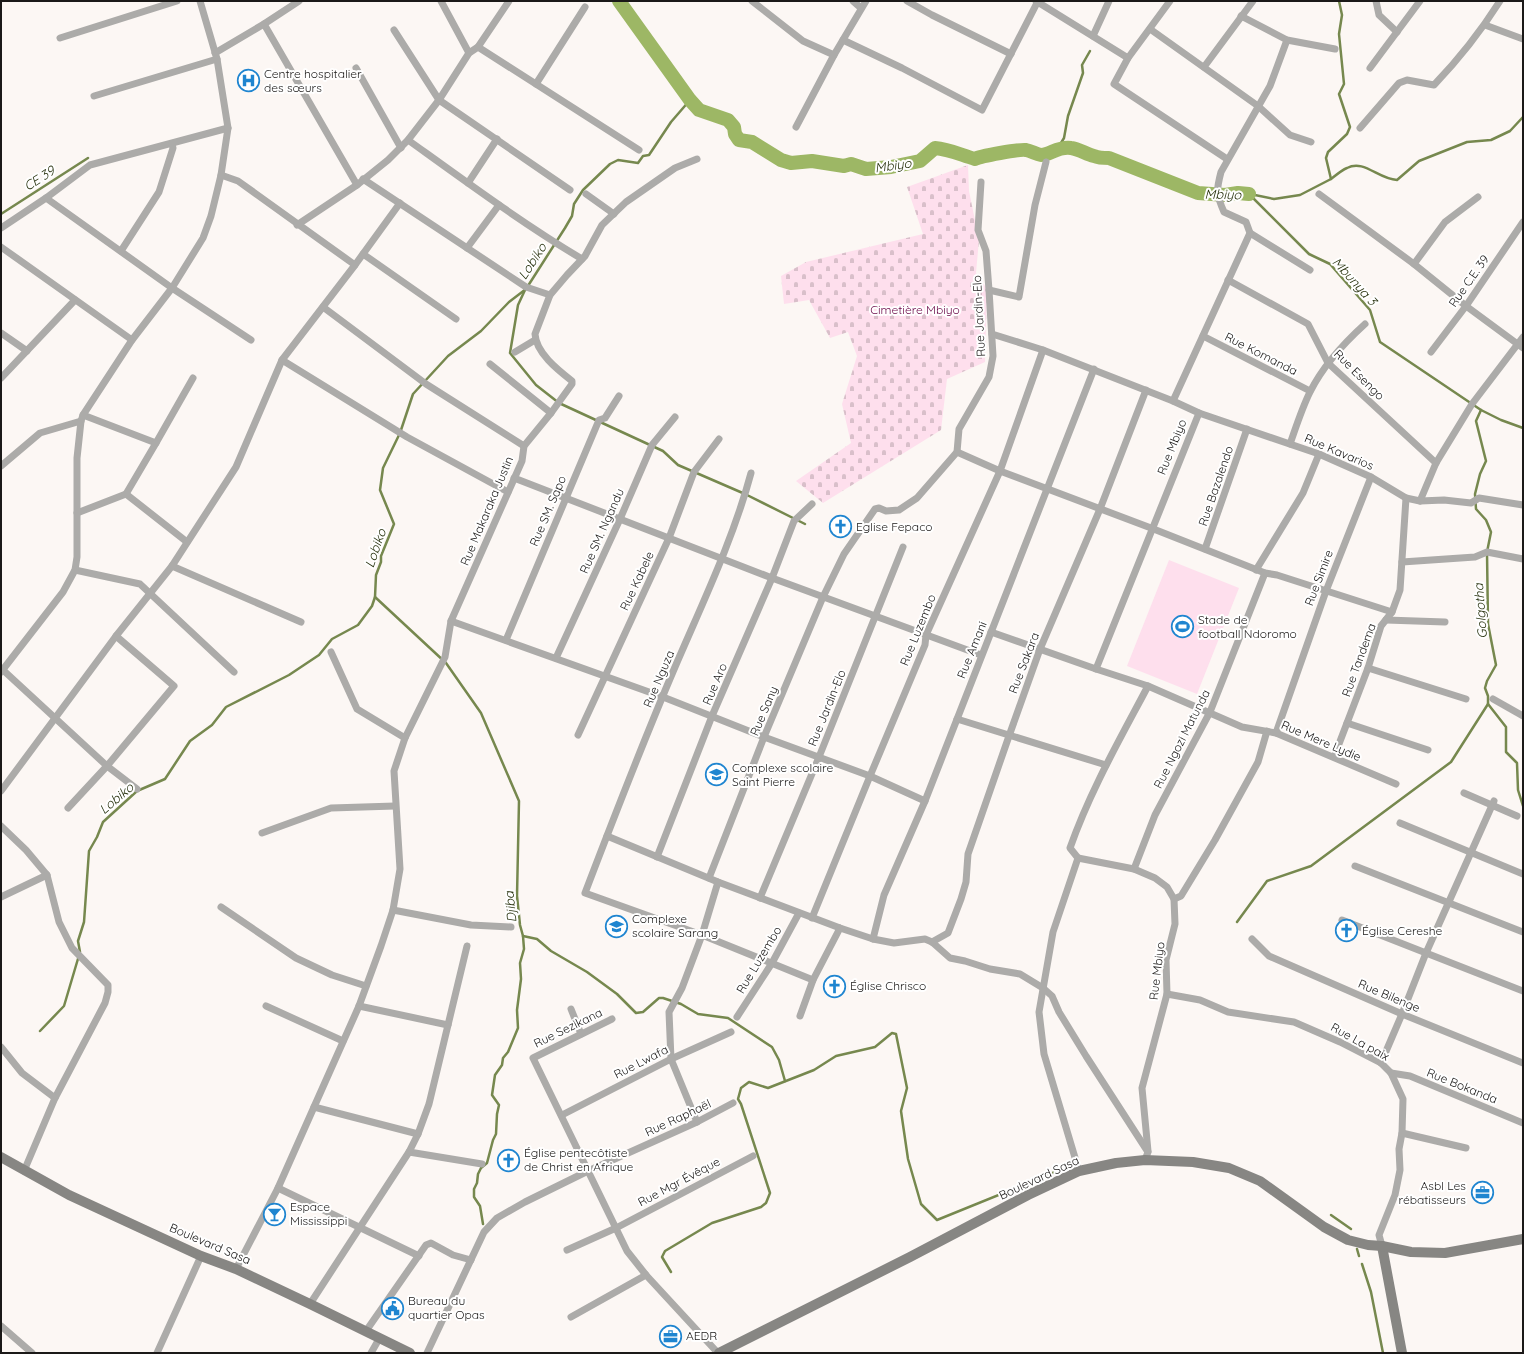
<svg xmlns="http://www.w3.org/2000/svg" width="1524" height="1354" font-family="Quicksand,sans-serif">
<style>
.cemetery{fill:url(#cemetery-stones)}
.pitch{fill:#fedfed}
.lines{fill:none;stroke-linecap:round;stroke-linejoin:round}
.stream{stroke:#76884e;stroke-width:2.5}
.river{stroke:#9db765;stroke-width:14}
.street{stroke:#acaba9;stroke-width:7}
.secondary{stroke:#878683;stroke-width:10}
.labels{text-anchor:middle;stroke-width:4;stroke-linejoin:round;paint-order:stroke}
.poi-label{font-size:12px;fill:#1b1918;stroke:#fff;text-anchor:start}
.street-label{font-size:12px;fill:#1b1918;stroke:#fff}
.park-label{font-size:12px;fill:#6a0748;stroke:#fff}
.water-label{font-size:13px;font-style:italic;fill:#252f0b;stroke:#fff}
</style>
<defs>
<pattern id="cemetery-stones" width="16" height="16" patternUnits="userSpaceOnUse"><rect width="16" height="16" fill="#fedfed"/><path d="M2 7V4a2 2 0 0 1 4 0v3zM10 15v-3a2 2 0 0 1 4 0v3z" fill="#d9bfca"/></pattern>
</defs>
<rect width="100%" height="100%" fill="#fcf7f4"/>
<!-- cemetery -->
<path class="cemetery" d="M968,165L969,191L979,240L976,273L987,289L985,362L947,379L941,430L823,503L796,481L851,443L842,404L857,356L848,332L830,338L809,300L784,304L781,276L806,262L923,234L907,187Z"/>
<!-- pitch -->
<path class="pitch" d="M1169,560L1239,588L1197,694L1127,666Z"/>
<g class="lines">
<!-- stream -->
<g class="stream">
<path d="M1058,148L1064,138L1068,116L1083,73L1082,65L1090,51"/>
<path d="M1331,179C1336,175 1342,170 1347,168C1364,159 1378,179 1397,180L1419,161L1467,142L1491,140L1510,131L1523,117"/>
<path d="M1249,194L1309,254L1330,264L1370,310L1380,342L1481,410L1501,420L1523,428"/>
<path d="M1250,194L1274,199L1300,195L1331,179L1326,158L1328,152L1347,134L1350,127L1339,94L1344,84L1339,34L1342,15L1339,1"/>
<path d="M1,214L88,158"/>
<path d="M525,290L518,305L510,353L536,385L559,403L663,451L678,465L745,494L805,524"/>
<path d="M1481,410L1476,421L1486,461L1480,474L1475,494L1476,509L1486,520L1491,532L1487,552L1488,624L1496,665L1487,681L1485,688L1488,696V704L1506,727V752L1517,763L1518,790L1523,806"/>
<path d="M375,597L446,663L481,713L519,801L517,896L520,925L523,936L524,949L520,963L521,979L517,1010L518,1028L508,1052L503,1058L502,1065L495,1075L492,1095L499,1105L497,1114L496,1134L493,1140L487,1163L481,1168L478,1174L477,1183L474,1189V1197L480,1206L483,1224"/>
<path d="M1237,922L1267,881L1311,866L1451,762L1488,704"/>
<path d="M523,936L537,939L551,951L587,972L617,994L636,1013L643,1012L659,998H663L681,1004L698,1014L728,1018L772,1047L779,1060L785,1081"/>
<path d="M40,1031L64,1006L80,952L78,941L84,922L89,851L97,837L103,822L137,791L165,779L190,741L212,725L226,707L289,675L319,655L332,639L358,625L372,606L375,597L376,575L381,562V556L394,524L380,490L383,468L400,433L413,394L448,356L481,331L509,302L526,289L565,228L572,216L574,204L583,190L610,164L618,160L638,163L643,156L649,155L671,122L690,100"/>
<path d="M1331,1215L1351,1229"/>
<path d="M1357,1249L1359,1256"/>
<path d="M1362,1264L1371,1292L1383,1353"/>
<path d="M671,1272L662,1257L665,1251L712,1223L761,1207L766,1203L770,1193L741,1104L738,1099L741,1088L749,1082L768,1088L814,1070L836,1056L875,1047L892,1033L896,1034L907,1088L901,1111L908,1159L921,1204L937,1220L1055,1172"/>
</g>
<!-- river -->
<path class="river" d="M619,1L690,100L699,110L728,120L734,127L735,134L739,140L752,142L781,160L791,163L812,161L844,166L851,164L866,169L891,167L920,161L935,148C949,149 961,155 975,159C980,156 1020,149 1026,150C1031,151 1036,154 1041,155C1050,155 1058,146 1071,148C1079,149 1086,154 1094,156C1099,158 1104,158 1109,158L1198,193L1225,195L1238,193L1249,194"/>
<!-- street -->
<g class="street">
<path d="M441,1L469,53"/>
<path d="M752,1L803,41L834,55"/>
<path d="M853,1L861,8"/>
<path d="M907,1L932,15L1011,54"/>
<path d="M1036,1L1128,58"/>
<path d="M1170,1L1128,58L1114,84L1227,159"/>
<path d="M1376,1L1379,15L1397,32"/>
<path d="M1241,16L1287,40L1335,49"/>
<path d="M264,24L357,185"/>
<path d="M1485,25L1523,39"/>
<path d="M1150,29L1258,106L1290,135L1311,142"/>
<path d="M394,30L439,100L570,190"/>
<path d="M1093,36L1109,1"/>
<path d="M60,38L177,1"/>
<path d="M843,40L902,68L982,110L1038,1"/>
<path d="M478,47L639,150"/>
<path d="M215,53L264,24L299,1"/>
<path d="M1204,67L1253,1"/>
<path d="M356,68L401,148"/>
<path d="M1370,68L1420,1"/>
<path d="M536,84L585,7"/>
<path d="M94,96L217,59"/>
<path d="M796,127L834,55L866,1"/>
<path d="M1360,128L1399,83L1407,80L1434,85C1459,59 1481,31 1500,1"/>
<path d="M408,140C465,181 522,223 582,259"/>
<path d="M221,175L238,181L355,265"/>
<path d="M363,179L526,287L550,295"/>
<path d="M468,183L497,139"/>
<path d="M586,194L614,214"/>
<path d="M1319,194L1414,264L1466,306L1523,348"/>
<path d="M46,198L172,288L251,340"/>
<path d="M297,225L357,185L388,160L408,140L439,100L469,53L478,47L509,1"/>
<path d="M1,228L46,198L90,165L228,128"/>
<path d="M1250,233L1310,270"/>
<path d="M1,247L132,340"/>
<path d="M467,248L499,205"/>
<path d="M121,251L159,192L173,148L172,144"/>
<path d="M363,254L456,319"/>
<path d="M1414,264L1445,222L1478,197"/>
<path d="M1228,280L1308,324L1328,363L1436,463"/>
<path d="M989,290L1019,297L1035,205L1046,162"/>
<path d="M323,307L426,384L524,446"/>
<path d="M1,333L27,351"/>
<path d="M992,334L1043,350L1173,401"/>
<path d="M1203,336L1310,391"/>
<path d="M515,352L535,340"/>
<path d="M1431,352L1466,306L1523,222"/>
<path d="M282,360L407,437L508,492"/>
<path d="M490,364L551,413"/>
<path d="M1,378L75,300"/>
<path d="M1199,413L1319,454L1371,477L1406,498L1420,501L1444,500L1471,503L1479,498L1523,505"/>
<path d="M83,415L156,443"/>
<path d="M1290,444C1296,427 1302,408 1310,392C1323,366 1344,343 1365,324"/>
<path d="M957,452L1000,471L1151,528L1265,573L1277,575L1392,612"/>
<path d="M1,466L40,433L81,421"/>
<path d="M751,473C733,540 702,604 675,667C643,742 614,817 585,893L702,935L813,980"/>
<path d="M514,478L772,578L981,655"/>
<path d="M126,494L187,542"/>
<path d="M1420,501L1436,463L1472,404L1523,337"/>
<path d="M77,513L126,494L156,443L193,378"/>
<path d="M1205,549L1247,429"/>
<path d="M1402,562L1475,557L1487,552L1523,559"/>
<path d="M172,566L301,622"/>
<path d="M75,570L140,584L234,672"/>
<path d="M1256,570L1303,493L1319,454"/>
<path d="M1386,620L1445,622"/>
<path d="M451,621L663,697L764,737L870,776L925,801"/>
<path d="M991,632L1096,669L1148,686L1242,727L1276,733L1396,784"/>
<path d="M506,640L599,420L605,418L619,396"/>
<path d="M331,652L357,709L405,738"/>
<path d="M556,658L620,519L652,445L675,417"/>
<path d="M1368,668L1466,699"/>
<path d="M1096,669L1199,413L1173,401L1250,233L1246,222L1224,212C1216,194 1216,191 1221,172L1270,86L1287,40"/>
<path d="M3,670L107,766L137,789"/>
<path d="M1,672L63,592L75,570L77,557V458L81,421L83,415L132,340L172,288L203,238L211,216L221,175L228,128L217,59L200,1"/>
<path d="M1493,699L1523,716"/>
<path d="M957,719L1106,765"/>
<path d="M1347,723L1428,750"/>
<path d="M1276,733L1326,591L1371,477"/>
<path d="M578,735L669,538L694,472L719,439"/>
<path d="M1334,757L1368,668L1381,626L1392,612L1400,590L1406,498"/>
<path d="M1,791L116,636L172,566L236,467L282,360L355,265L400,203"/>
<path d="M1464,793L1517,816"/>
<path d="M68,808L107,766L174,686L116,636"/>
<path d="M1400,823L1523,874"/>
<path d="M1,826L26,850L47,875L59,922L72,948L108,985V992L105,1003L55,1098L24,1171"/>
<path d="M262,833L331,808L395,806"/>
<path d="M607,836L718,882L840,928L873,939L894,943L925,939L932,942L950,958L965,961L990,969L1020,974L1043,988L1052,996L1059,1012L1086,1056L1148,1152L1145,1160"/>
<path d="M657,857L712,716L772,578L794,521L812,504"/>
<path d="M1078,858L1134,869L1155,878L1167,887L1174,899L1175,924L1166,960L1167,994L1142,1088L1148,1151"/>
<path d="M1355,866L1523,932"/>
<path d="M1134,869L1155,815L1210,712L1265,573"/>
<path d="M709,878L764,737L823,597L844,554L875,509L879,508L886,511L899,510L917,498L957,452L959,429L989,377L993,356L989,290L986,251L978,230L981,182"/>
<path d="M1,897L47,875"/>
<path d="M760,898L819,757L903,547"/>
<path d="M1174,899L1181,896L1215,840L1258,762L1267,731"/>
<path d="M221,907L296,958L332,975L366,986"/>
<path d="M393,910L471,925L511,927"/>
<path d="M812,918L870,776L925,645L926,635L1000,471L1043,350"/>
<path d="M1342,920L1523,991"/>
<path d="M873,939L884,895L925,801L1094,369"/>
<path d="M1252,939L1269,956L1402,1014L1523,1063"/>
<path d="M932,942L948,933L961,899L966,882L968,854L1009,736L1040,649L1100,509L1146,390"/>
<path d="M1167,994L1200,1000L1228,1012L1294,1022L1340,1042L1381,1063L1391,1073L1403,1099L1402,1133L1399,1149L1400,1170L1395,1195L1379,1235L1382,1246"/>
<path d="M266,1006L343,1041"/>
<path d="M359,1006L448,1025"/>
<path d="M571,1009L581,1034"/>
<path d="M800,1016L813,980L840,928"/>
<path d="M737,1017L772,963L799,913"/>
<path d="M612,1019L533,1058L627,1251L646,1275L718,1353"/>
<path d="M1,1047L22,1073L55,1098"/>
<path d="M1381,1063L1402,1014L1426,953L1494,801"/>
<path d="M1391,1073L1410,1076L1523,1123"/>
<path d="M314,1107L418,1134"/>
<path d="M562,1115L671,1059L731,1032"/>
<path d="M697,1122L671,1059L669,1012L682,988L702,935L718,882"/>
<path d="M1402,1133L1466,1148"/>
<path d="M409,1152L482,1164"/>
<path d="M1079,1171L1044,1054L1039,1012L1053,932L1078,858L1070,848C1090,791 1120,739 1148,686"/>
<path d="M278,1188L419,1256"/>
<path d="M567,1250L616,1228L753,1156"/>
<path d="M236,1269L278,1188L314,1107L359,1006L381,946L393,910L400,869L394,771L405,738L445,657L451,621L522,461L524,446L551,413L572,384V381C558,370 536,353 535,334L550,295L567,275L585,256L602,225L626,202L675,168L697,159"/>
<path d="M310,1304L409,1152L418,1134L429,1104L467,946"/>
<path d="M571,1317L646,1275"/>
<path d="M1,1326L32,1353"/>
<path d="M366,1331L426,1245L431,1243L453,1255L471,1260"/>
<path d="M157,1353L201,1256"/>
<path d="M371,1353L379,1339"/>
<path d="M427,1353L484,1232L497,1218L525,1202L588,1171L697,1122L733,1103"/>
</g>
<!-- secondary -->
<g class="secondary">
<path d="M1,1157L69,1195L201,1256L236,1269L310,1304L410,1353"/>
<path d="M1382,1246L1402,1353"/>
<path d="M719,1353L910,1257L1028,1195L1079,1171L1116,1163L1145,1160L1193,1162L1229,1168L1260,1181L1324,1227L1348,1240L1368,1245L1382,1246L1411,1252L1445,1253L1523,1239"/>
</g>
</g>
<!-- icons -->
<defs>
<symbol id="hospital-ring" viewBox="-11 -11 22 22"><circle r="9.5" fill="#fff" stroke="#1f85d0" stroke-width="1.5"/><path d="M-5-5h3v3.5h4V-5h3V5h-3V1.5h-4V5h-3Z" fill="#1f85d0"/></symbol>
<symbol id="church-ring" viewBox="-11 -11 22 22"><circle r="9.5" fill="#fff" stroke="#1f85d0" stroke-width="1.5"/><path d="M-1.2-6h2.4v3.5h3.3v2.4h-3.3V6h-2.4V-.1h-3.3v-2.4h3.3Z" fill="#1f85d0"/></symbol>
<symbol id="stadium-ring" viewBox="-11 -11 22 22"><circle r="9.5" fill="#fff" stroke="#1f85d0" stroke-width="1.5"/><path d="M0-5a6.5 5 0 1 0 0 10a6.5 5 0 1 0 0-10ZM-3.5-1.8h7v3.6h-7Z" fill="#1f85d0"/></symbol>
<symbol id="school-ring" viewBox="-11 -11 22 22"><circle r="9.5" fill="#fff" stroke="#1f85d0" stroke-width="1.5"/><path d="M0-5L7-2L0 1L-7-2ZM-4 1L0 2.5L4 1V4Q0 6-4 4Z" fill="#1f85d0"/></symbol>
<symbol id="office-ring" viewBox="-11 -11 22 22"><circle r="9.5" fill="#fff" stroke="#1f85d0" stroke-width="1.5"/><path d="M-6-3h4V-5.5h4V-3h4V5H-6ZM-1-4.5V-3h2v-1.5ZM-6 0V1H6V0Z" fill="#1f85d0"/></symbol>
<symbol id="bar-ring" viewBox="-11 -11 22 22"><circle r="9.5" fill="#fff" stroke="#1f85d0" stroke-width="1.5"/><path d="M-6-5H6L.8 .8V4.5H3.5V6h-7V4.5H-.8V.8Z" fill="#1f85d0"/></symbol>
<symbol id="civic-ring" viewBox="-11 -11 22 22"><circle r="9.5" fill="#fff" stroke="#1f85d0" stroke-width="1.5"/><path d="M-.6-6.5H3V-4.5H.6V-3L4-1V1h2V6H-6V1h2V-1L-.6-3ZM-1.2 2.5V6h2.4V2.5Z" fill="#1f85d0"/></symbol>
</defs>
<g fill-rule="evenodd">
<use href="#hospital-ring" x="236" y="68" width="25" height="25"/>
<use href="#church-ring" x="828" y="514" width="25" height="25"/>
<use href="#stadium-ring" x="1170" y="614" width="25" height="25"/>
<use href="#school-ring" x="704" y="762" width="25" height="25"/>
<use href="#school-ring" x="604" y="914" width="25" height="25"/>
<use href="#church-ring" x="1334" y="918" width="25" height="25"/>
<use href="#church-ring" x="822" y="974" width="25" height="25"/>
<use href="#church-ring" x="496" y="1148" width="25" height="25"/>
<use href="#office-ring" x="1470" y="1180" width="25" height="25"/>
<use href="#bar-ring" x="262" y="1202" width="25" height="25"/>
<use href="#civic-ring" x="380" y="1296" width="25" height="25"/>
<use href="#office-ring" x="658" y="1324" width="25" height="25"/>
</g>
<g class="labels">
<!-- poi labels -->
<g class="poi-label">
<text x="264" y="78">Centre hospitalier<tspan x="264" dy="14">des sœurs</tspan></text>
<text x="856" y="531">Eglise Fepaco</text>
<text x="1198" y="624">Stade de<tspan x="1198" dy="14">football Ndoromo</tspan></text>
<text x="732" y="772">Complexe scolaire<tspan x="732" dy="14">Saint Pierre</tspan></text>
<text x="632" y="923">Complexe<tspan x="632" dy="14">scolaire Sarang</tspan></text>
<text x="1362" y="935">Église Cereshe</text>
<text x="850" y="990">Église Chrisco</text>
<text x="524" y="1157">Église pentecôtiste<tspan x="524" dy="14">de Christ en Afrique</tspan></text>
<text x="1466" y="1190" text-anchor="end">Asbl Les<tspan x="1466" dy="14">rébatisseurs</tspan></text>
<text x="290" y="1211">Espace<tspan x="290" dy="14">Mississippi</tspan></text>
<text x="408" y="1305">Bureau du<tspan x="408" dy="14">quartier Opas</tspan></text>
<text x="686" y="1340">AEDR</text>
</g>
<!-- street labels -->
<g class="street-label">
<text transform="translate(1469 281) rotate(-55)" y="4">Rue C.E. 39</text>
<text transform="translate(979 316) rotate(-93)" y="4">Rue Jardin-Elo</text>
<text transform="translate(1261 354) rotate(27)" y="4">Rue Komanda</text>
<text transform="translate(1359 375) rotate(45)" y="4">Rue Esengo</text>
<text transform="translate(1172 447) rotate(-68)" y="4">Rue Mbiyo</text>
<text transform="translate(1339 452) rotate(23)" y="4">Rue Kavarios</text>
<text transform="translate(1216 486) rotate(-71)" y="4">Rue Bazalendo</text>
<text transform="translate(487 511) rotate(-67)" y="4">Rue Makaraka Justin</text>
<text transform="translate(548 511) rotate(-67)" y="4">Rue SM. Sapo</text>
<text transform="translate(602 531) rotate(-66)" y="4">Rue SM. Ngandu</text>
<text transform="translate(1319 578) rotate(-69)" y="4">Rue Simire</text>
<text transform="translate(637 581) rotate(-65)" y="4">Rue Kabele</text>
<text transform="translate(918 630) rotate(-68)" y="4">Rue Luzembo</text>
<text transform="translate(972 650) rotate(-68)" y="4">Rue Amani</text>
<text transform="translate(1359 660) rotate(-70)" y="4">Rue Tandema</text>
<text transform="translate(1024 663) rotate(-69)" y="4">Rue Sakara</text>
<text transform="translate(659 679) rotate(-67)" y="4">Rue Nguza</text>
<text transform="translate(715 684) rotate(-67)" y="4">Rue Aro</text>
<text transform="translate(827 708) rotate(-68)" y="4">Rue Jardin-Elo</text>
<text transform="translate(764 711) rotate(-67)" y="4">Rue Sany</text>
<text transform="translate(1182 739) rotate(-63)" y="4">Rue Ngozi Matunda</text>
<text transform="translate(1321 741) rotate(23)" y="4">Rue Mere Lydie</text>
<text transform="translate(759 960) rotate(-59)" y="4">Rue Luzembo</text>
<text transform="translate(1157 971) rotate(-83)" y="4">Rue Mbiyo</text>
<text transform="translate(1389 996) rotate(23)" y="4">Rue Bilenge</text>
<text transform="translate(568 1028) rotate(-26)" y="4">Rue Sezikana</text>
<text transform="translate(1360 1042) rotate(29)" y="4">Rue La paix</text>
<text transform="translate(641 1062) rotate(-27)" y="4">Rue Lwafa</text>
<text transform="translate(1462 1086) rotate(22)" y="4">Rue Bokanda</text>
<text transform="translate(678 1118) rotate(-25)" y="4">Rue Raphaël</text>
<text transform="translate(1039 1178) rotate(-25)" y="4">Boulevard Sasa</text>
<text transform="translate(679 1182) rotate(-28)" y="4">Rue Mgr Évêque</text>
<text transform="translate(210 1244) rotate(23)" y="4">Boulevard Sasa</text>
</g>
<!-- park labels -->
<g class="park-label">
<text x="915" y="314">Cimetière Mbiyo</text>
</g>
<!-- water labels -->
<g class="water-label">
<text transform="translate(893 165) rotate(-8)" y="5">Mbiyo</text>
<text transform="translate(39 178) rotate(-33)" y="5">CE 39</text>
<text transform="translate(1223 194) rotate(1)" y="5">Mbiyo</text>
<text transform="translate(532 261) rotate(-57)" y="5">Lobiko</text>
<text transform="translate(1355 281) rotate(48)" y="5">Mbunya 3</text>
<text transform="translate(375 548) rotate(-71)" y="5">Lobiko</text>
<text transform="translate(1480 611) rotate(-94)" y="5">Golgotha</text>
<text transform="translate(116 798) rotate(-40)" y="5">Lobiko</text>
<text transform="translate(510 907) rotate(-96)" y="5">Djiba</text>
</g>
</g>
<!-- border -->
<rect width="1524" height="1354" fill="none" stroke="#1b1918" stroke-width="4"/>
</svg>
